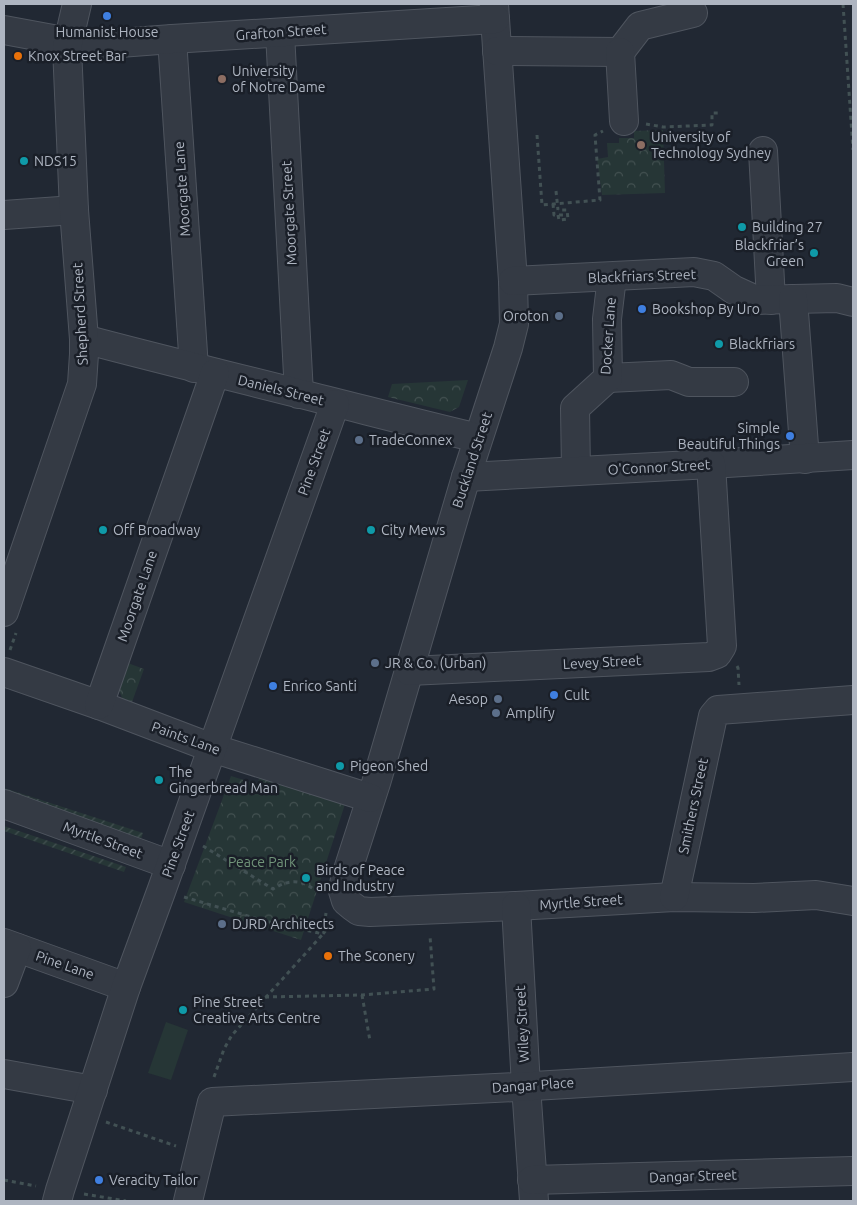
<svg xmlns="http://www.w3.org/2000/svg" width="857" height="1205" font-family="Ubuntu,sans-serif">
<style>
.grass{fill:#263636}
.park{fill:url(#park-crowns)}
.garden{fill:url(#garden-furrows)}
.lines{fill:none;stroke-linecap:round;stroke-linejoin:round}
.minor-casing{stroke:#4f555f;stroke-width:30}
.path{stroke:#425154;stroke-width:3;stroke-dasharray:4 4;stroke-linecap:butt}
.minor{stroke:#343a44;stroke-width:28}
.path-bridge{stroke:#425154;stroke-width:3;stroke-dasharray:4 4;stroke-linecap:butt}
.shop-dot{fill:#3f7fe0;stroke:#1a1f28;stroke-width:2}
.food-dot{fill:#e8710a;stroke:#1a1f28;stroke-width:2}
.education-dot{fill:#8d6e63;stroke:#1a1f28;stroke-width:2}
.culture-dot{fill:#0f9aa8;stroke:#1a1f28;stroke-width:2}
.service-dot{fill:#5c6f8a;stroke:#1a1f28;stroke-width:2}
.labels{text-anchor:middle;stroke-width:5;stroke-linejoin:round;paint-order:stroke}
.poi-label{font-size:14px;fill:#aeb5c1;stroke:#1a1f28;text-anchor:start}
.street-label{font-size:14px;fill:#aeb5c1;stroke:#1a1f28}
.park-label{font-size:14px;fill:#709479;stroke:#1a1f28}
</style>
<defs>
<pattern id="park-crowns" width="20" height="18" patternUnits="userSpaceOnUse" patternTransform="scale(1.25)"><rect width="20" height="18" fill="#263636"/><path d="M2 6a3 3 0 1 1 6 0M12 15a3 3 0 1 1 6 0" fill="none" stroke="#435151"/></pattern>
<pattern id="garden-furrows" width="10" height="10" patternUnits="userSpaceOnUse" patternTransform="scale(1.25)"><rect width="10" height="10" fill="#263636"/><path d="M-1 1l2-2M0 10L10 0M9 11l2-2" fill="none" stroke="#435151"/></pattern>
</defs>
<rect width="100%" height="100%" fill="#212833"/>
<!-- grass -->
<path class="grass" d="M166,1022L188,1030L171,1080L148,1073Z"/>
<!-- park -->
<g class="park">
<path d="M663,130L665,193L602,195L597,159L608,157L607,143H619V138H634V131Z"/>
<path d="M468,380L459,407L450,412L388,397L392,384Z"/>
<path d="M125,662L144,669L132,702L123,700L117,686Z"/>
<path d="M263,769L347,798L301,940L184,902L231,776L257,784Z"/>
</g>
<!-- garden -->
<g class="garden">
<path d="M4,788L143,833L140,842L4,795Z"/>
<path d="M4,826L126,867L124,872L4,831Z"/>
</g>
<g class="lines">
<defs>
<g id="minor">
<path d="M494,4L513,281L514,324L508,348L466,477L376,783L345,879L343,891L346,901L352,906L359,911L370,912L516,906L674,897L754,898L816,895L853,901"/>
<path d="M4,30L69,42"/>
<path d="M280,33L299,394"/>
<path d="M172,39L194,368"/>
<path d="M67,47L172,39L495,19"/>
<path d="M497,51L620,52L640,26L693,13"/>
<path d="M620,52L624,121"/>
<path d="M763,151L771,300"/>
<path d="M4,215L74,210"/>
<path d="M513,281L694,272L714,276L734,290L756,300L837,298L853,302"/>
<path d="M793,299L805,459"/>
<path d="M84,339C155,358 226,375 297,393C358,408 418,424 478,438"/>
<path d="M608,378L671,375L689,382H734"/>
<path d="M576,471L575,408L608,378L607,319L612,277"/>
<path d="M466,477L711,464L853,455"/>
<path d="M4,612L82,384L84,354V339L74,210L67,47L77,4"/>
<path d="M409,671L709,657L717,654L722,646L711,464"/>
<path d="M4,672L99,705L212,748L370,798"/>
<path d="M99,705L215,373"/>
<path d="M4,804L171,865"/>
<path d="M674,897L713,716L718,710L853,700"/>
<path d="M516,906L526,1086L534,1201"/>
<path d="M4,943L126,987"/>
<path d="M4,983L17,948"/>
<path d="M4,1074L93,1090"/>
<path d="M532,1180L853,1171"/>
<path d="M57,1201L60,1190L126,987L162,889L335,404"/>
<path d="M188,1201L212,1102L517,1087L853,1067"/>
</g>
</defs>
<!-- minor casing -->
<use href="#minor" class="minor-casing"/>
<!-- path -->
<g class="path">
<path d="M843,4L853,150"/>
<path d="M646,124L663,127L712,125V113H721"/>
<path d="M537,135L542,205L600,200L595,135L603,131"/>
<path d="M553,204L554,215H563"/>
<path d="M558,215L559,220L568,219L567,210H558"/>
<path d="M10,650L16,633"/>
<path d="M737,666L738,668L739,685"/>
<path d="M203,846L273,889C291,878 302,880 318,892"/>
<path d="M184,897L265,921L323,934L332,922"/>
<path d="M362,995L370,1041"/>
<path d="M265,997L362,995L434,989L430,936"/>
<path d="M214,1077L224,1049L232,1035L323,934L326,913"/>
<path d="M106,1122L176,1146"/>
<path d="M4,1180L36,1186"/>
<path d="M84,1194L126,1201"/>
</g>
<!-- minor -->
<use href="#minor" class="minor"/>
<!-- path-bridge -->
<path class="path-bridge" d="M556,191L558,210"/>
</g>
<!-- markers -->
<g class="shop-dot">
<circle cx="107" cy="16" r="5"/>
<circle cx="642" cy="309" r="5"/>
<circle cx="790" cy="436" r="5"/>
<circle cx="273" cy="686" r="5"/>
<circle cx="554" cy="695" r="5"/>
<circle cx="99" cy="1180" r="5"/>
</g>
<g class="food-dot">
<circle cx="18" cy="56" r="5"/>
<circle cx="328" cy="956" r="5"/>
</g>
<g class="education-dot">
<circle cx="222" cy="79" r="5"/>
<circle cx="641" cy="145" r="5"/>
</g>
<g class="culture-dot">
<circle cx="24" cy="161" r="5"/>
<circle cx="742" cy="227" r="5"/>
<circle cx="814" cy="253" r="5"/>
<circle cx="719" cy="344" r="5"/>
<circle cx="103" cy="530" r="5"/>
<circle cx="371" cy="530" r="5"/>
<circle cx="340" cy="766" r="5"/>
<circle cx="159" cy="780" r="5"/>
<circle cx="306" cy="878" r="5"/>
<circle cx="183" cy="1010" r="5"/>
</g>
<g class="service-dot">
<circle cx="559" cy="316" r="5"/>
<circle cx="359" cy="440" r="5"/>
<circle cx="375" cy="663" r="5"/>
<circle cx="498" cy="699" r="5"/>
<circle cx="496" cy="713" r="5"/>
<circle cx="222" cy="924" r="5"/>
</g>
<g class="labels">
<!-- poi labels -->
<g class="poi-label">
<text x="107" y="37" text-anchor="middle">Humanist House</text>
<text x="28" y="61">Knox Street Bar</text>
<text x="232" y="76">University<tspan x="232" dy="16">of Notre Dame</tspan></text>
<text x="651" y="142">University of<tspan x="651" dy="16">Technology Sydney</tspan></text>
<text x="34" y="166">NDS15</text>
<text x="752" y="232">Building 27</text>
<text x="804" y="250" text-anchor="end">Blackfriar’s<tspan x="804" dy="16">Green</tspan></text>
<text x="652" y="314">Bookshop By Uro</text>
<text x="549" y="321" text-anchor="end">Oroton</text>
<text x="729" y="349">Blackfriars</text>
<text x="780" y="433" text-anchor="end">Simple<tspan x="780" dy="16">Beautiful Things</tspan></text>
<text x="369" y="445">TradeConnex</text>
<text x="113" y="535">Off Broadway</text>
<text x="381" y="535">City Mews</text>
<text x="385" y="668">JR &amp; Co. (Urban)</text>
<text x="283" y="691">Enrico Santi</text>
<text x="564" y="700">Cult</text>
<text x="488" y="704" text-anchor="end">Aesop</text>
<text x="506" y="718">Amplify</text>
<text x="350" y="771">Pigeon Shed</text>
<text x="169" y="777">The<tspan x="169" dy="16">Gingerbread Man</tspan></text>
<text x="316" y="875">Birds of Peace<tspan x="316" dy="16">and Industry</tspan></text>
<text x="232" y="929">DJRD Architects</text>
<text x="338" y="961">The Sconery</text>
<text x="193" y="1007">Pine Street<tspan x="193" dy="16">Creative Arts Centre</tspan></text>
<text x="109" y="1185">Veracity Tailor</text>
</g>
<!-- street labels -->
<g class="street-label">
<text transform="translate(281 32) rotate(-4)" y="5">Grafton Street</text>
<text transform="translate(182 189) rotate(-94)" y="5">Moorgate Lane</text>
<text transform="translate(289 213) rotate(-93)" y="5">Moorgate Street</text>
<text transform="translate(642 276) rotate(-2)" y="5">Blackfriars Street</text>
<text transform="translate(80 314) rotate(-93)" y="5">Shepherd Street</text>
<text transform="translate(608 336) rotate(-86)" y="5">Docker Lane</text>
<text transform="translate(281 390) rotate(14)" y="5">Daniels Street</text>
<text transform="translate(472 460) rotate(-72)" y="5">Buckland Street</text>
<text transform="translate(314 462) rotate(-70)" y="5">Pine Street</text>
<text transform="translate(659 467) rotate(-3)" y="5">O'Connor Street</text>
<text transform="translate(137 596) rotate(-71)" y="5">Moorgate Lane</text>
<text transform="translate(602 662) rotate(-3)" y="5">Levey Street</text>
<text transform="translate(186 738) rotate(20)" y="5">Paints Lane</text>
<text transform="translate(693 806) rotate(-78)" y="5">Smithers Street</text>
<text transform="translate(103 840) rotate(20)" y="5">Myrtle Street</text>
<text transform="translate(178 844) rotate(-70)" y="5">Pine Street</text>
<text transform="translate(581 902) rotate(-4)" y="5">Myrtle Street</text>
<text transform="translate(65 965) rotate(19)" y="5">Pine Lane</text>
<text transform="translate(522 1024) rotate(-93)" y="5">Wiley Street</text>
<text transform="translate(533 1085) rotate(-4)" y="5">Dangar Place</text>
<text transform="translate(693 1176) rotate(-2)" y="5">Dangar Street</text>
</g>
<!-- park labels -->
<g class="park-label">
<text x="262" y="867">Peace Park</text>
</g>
</g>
<!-- border -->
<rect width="857" height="1205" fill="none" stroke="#aeb5c1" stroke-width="10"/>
</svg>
